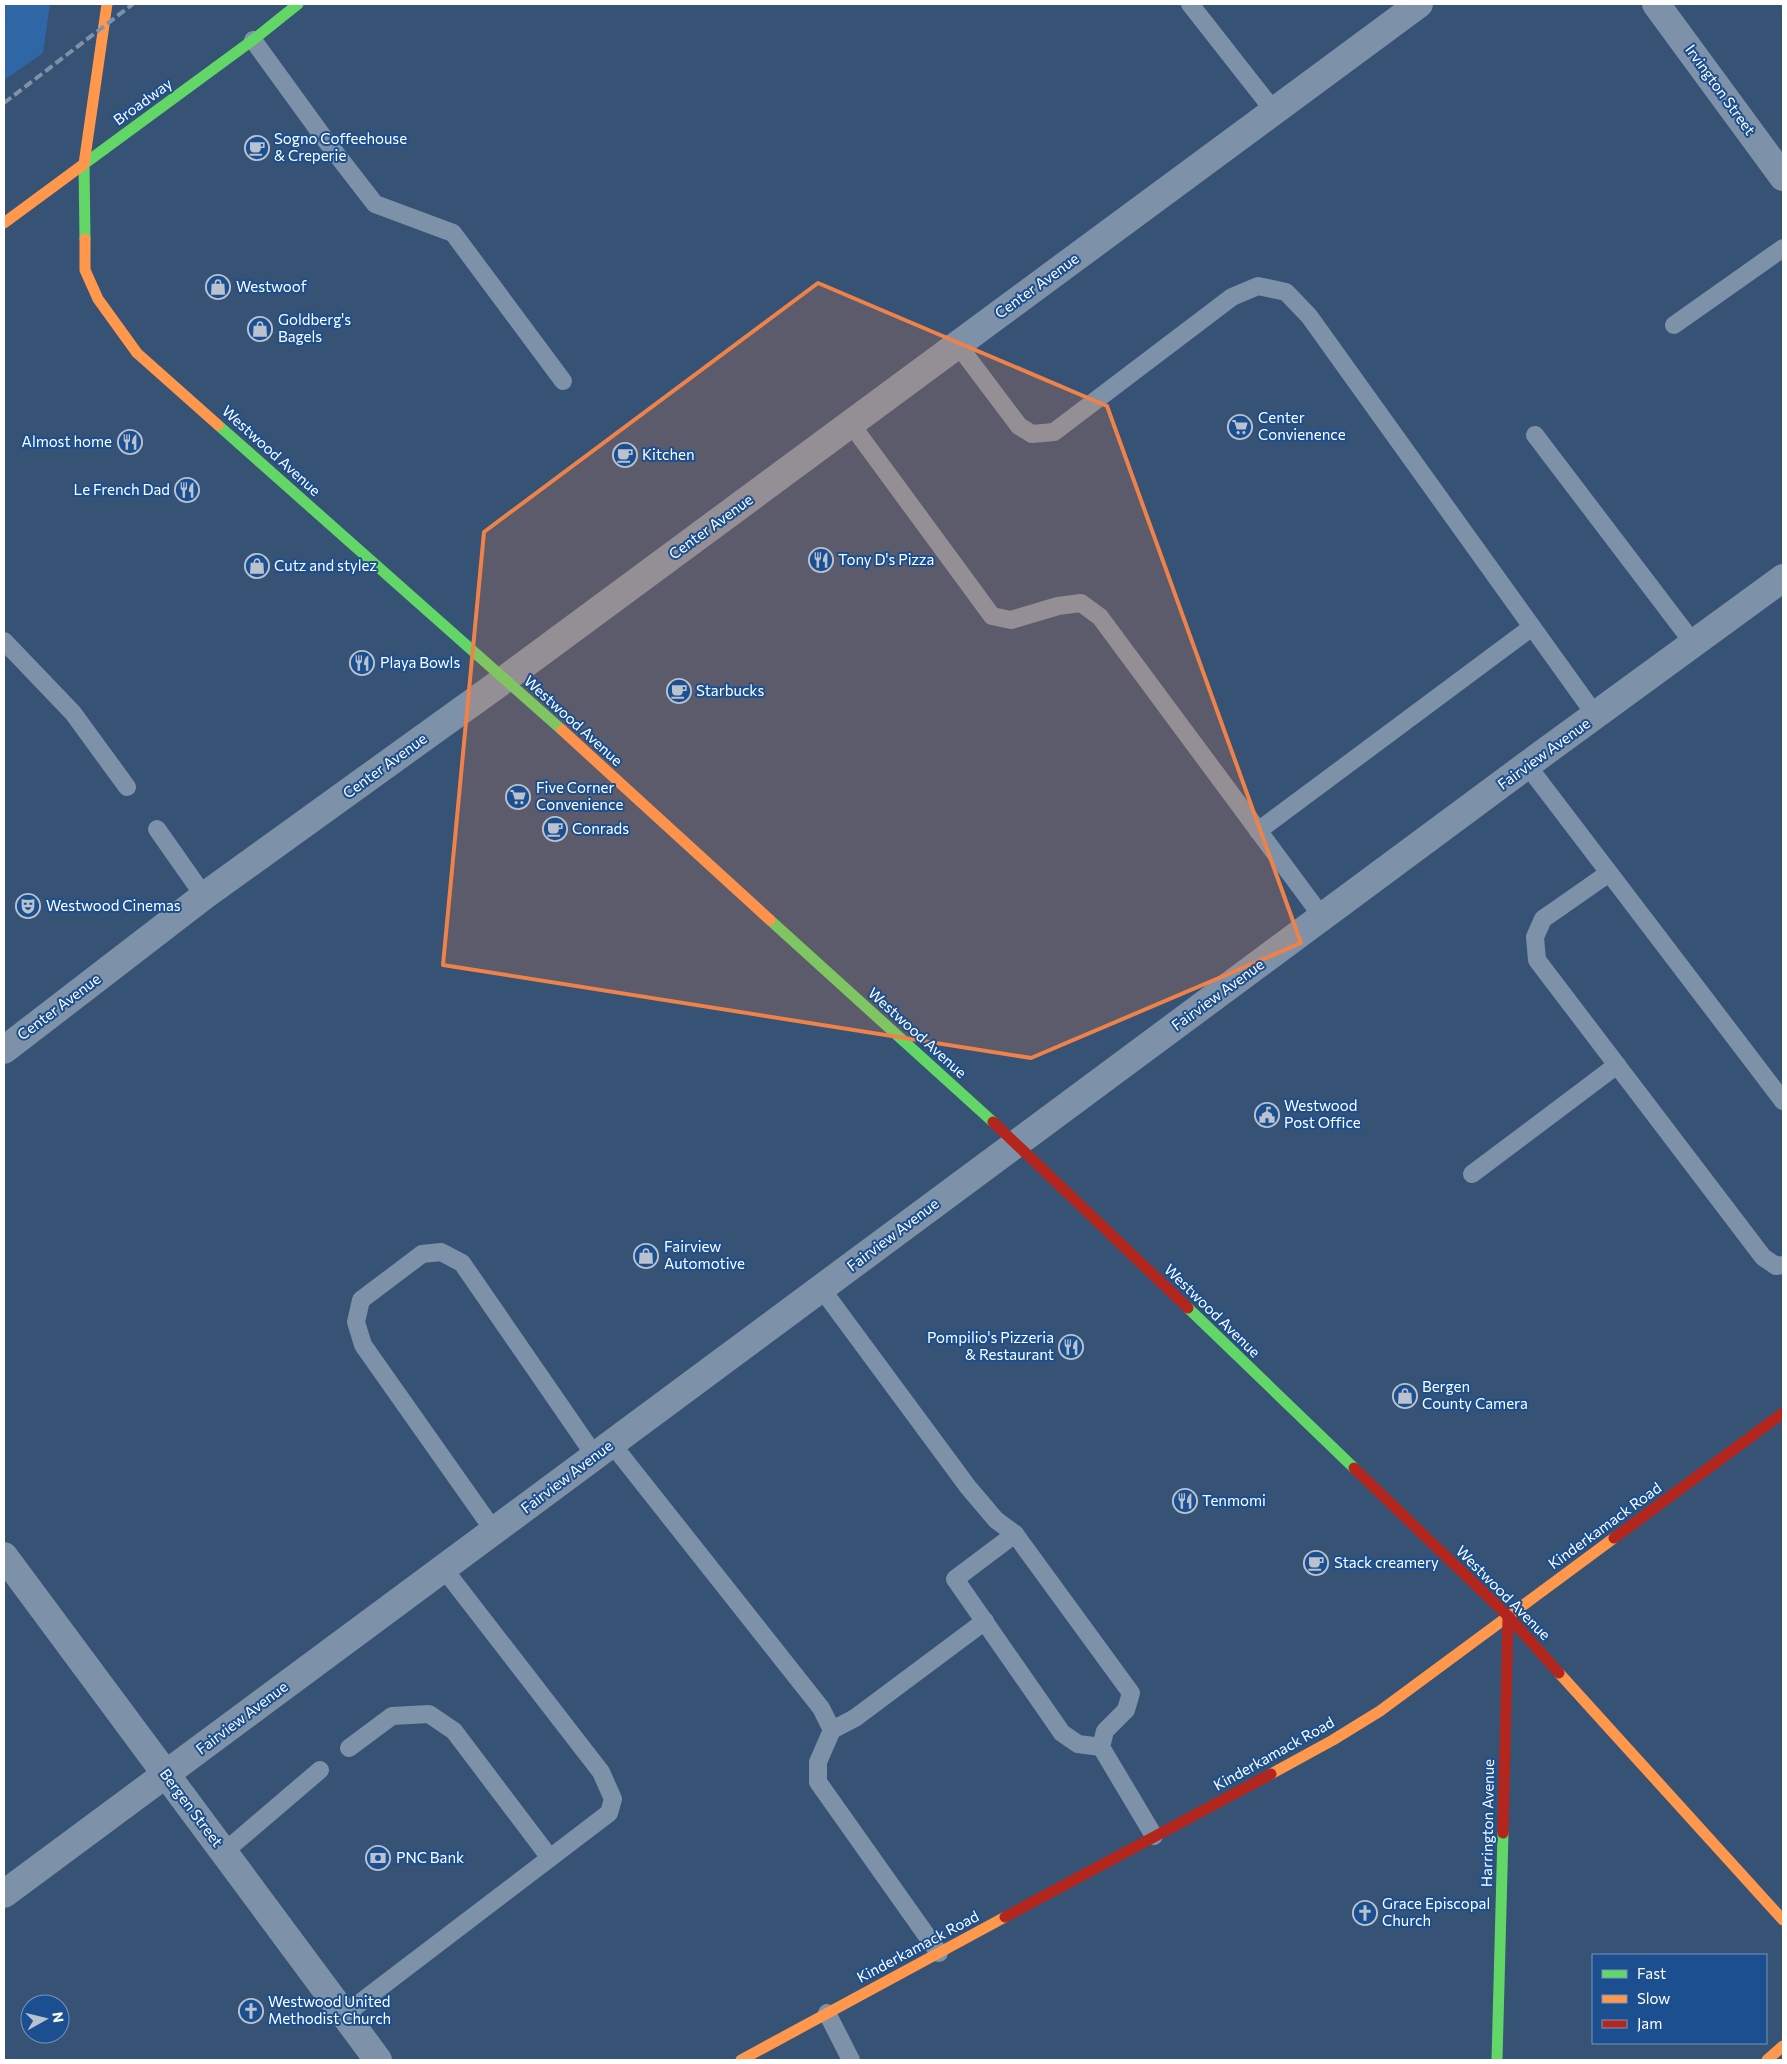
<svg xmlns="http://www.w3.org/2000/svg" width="1787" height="2064" font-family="Commissioner,sans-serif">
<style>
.green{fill:#2f66a5}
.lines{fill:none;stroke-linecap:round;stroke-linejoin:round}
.lane{stroke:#7d92a8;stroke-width:18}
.street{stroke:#7d92a8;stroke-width:28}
.fast{stroke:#63d668;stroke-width:11}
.slow{stroke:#ff974d;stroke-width:11}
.jam{stroke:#b3261e;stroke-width:11}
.rail{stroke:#7e92a7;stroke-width:4;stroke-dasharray:9 4;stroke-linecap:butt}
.marked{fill:#ee8249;fill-opacity:0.2;stroke:#ee8249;stroke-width:4;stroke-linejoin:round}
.labels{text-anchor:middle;stroke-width:4;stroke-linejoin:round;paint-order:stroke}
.street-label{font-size:15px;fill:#fff;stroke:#1b4f8f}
.poi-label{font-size:15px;fill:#fff;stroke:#1b4f8f;text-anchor:start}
</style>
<rect width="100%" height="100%" fill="#365274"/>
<!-- green -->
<path class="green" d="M4,4H50L43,53L4,80Z"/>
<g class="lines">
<!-- lane -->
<g class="lane">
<path d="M1190,4L1274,111"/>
<path d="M253,40L327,142L375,204L453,233L563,381"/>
<path d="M1674,325L1783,248"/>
<path d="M958,345L1019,426L1032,434L1054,432L1232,297L1258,286L1286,292L1309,316L1596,716"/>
<path d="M851,424L992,616L1011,620L1058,606L1081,603L1100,617L1323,918"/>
<path d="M1535,435L1694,644"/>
<path d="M4,641L73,713L127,787"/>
<path d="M1527,765L1783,1101"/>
<path d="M157,829L204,896"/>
<path d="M1258,831L1532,627"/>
<path d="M1609,873L1543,919L1535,937L1537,960L1763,1257L1776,1266L1783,1265"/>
<path d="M1472,1174L1617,1065"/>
<path d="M821,1288L968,1487L996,1520L1015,1534L1131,1693L1126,1710L1105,1731L1101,1747L1154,1836"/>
<path d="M612,1444L821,1708L832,1730L818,1762V1782L939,1953"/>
<path d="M494,1531L363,1345L356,1322L361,1300L422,1254L441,1252L462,1263L595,1456"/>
<path d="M1015,1534L955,1579L1062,1733L1078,1744L1101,1747"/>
<path d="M832,1730L855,1718L985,1621"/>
<path d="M349,1748L392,1716L429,1714L454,1731L550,1858"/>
<path d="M224,1852L320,1770"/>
<path d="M827,2013L851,2060"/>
<path d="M344,2015L609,1813L613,1799L601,1772L444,1569"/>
</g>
<!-- street -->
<g class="street">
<path d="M1656,4L1783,177"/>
<path d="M4,1050L204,896L505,679L1419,4"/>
<path d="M4,1556L378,2060"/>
<path d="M4,1894L1527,765L1783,578"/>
</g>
<!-- fast -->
<g class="fast">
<path d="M85,239L84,164L253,40L298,4"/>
<path d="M218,425L562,730"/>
<path d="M770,920L993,1122"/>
<path d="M1188,1308L1354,1468"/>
<path d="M1497,2060L1503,1833"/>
</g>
<!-- slow -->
<g class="slow">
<path d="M4,223L84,164L107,4"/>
<path d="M85,239V270L98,299L137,353L218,425"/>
<path d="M562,730L770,920"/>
<path d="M1559,1673L1783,1920"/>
<path d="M1271,1774L1333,1740L1380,1711L1614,1538"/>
<path d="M741,2060L1005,1917"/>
<path d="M1767,2060L1783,2046"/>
</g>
<!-- jam -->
<g class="jam">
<path d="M993,1122L1188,1308"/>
<path d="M1354,1468L1508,1616L1559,1673"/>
<path d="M1614,1538L1783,1413"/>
<path d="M1503,1833L1508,1616"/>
<path d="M1005,1917L1271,1774"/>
</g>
<!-- rail -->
<path class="rail" d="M4,103L133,4"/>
</g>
<!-- marked area -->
<path class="marked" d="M818,283L1107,406L1301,943L1031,1058L443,965L484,532Z"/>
<!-- icons -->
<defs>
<symbol id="cafe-ring" viewBox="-11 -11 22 22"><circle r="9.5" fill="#1b4f8f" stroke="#b9c2ce" stroke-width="1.5"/><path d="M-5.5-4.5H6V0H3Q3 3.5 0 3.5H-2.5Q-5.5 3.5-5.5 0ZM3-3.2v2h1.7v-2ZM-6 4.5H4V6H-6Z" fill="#b9c2ce"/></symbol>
<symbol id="shop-ring" viewBox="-11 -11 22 22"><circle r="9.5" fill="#1b4f8f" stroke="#b9c2ce" stroke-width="1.5"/><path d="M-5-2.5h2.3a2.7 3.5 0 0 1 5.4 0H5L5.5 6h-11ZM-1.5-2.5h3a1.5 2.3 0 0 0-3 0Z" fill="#b9c2ce"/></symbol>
<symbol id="supermarket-ring" viewBox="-11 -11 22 22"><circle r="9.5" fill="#1b4f8f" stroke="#b9c2ce" stroke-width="1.5"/><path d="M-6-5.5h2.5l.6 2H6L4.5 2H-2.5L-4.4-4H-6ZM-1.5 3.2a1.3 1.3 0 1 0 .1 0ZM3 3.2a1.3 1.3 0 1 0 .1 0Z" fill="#b9c2ce"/></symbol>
<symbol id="restaurant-ring" viewBox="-11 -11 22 22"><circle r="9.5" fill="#1b4f8f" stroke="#b9c2ce" stroke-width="1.5"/><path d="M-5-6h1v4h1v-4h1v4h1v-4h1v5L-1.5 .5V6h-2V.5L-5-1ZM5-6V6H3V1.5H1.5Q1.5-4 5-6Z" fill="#b9c2ce"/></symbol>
<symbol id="theatre-ring" viewBox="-11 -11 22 22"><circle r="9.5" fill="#1b4f8f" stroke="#b9c2ce" stroke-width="1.5"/><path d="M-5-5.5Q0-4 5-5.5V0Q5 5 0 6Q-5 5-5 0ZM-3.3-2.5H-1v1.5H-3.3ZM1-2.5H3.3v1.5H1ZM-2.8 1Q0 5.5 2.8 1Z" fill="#b9c2ce"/></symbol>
<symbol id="civic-ring" viewBox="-11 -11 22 22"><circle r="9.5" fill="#1b4f8f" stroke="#b9c2ce" stroke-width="1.5"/><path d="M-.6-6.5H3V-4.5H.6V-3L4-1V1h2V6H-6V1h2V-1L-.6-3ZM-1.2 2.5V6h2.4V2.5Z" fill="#b9c2ce"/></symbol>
<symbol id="bank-ring" viewBox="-11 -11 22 22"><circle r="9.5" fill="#1b4f8f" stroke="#b9c2ce" stroke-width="1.5"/><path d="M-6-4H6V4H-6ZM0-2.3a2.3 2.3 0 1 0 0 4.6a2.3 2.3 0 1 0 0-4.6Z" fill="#b9c2ce"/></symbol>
<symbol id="church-ring" viewBox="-11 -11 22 22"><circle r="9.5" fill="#1b4f8f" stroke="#b9c2ce" stroke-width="1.5"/><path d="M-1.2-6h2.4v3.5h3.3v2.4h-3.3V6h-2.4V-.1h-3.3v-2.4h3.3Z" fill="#b9c2ce"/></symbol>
</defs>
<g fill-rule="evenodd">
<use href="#cafe-ring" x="243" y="134" width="28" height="28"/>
<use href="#shop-ring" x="204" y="273" width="28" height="28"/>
<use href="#shop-ring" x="246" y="315" width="28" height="28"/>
<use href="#supermarket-ring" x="1226" y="413" width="28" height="28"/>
<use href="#restaurant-ring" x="116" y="428" width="28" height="28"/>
<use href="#cafe-ring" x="611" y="441" width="28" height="28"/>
<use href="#restaurant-ring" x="173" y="476" width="28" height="28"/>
<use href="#restaurant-ring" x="807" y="546" width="28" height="28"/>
<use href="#shop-ring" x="243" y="552" width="28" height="28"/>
<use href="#restaurant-ring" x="348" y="649" width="28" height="28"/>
<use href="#cafe-ring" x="665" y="677" width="28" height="28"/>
<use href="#supermarket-ring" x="504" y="783" width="28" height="28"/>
<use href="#cafe-ring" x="541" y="815" width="28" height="28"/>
<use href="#theatre-ring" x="14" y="892" width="28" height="28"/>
<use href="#civic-ring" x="1253" y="1101" width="28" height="28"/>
<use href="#shop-ring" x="632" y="1242" width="28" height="28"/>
<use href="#restaurant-ring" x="1057" y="1333" width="28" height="28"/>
<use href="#shop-ring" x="1391" y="1382" width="28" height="28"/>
<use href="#restaurant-ring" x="1171" y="1487" width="28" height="28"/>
<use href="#cafe-ring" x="1302" y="1549" width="28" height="28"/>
<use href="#bank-ring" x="364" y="1844" width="28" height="28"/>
<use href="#church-ring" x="1351" y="1899" width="28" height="28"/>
<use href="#church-ring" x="237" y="1997" width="28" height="28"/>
</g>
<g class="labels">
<!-- street labels -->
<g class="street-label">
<text transform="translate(1720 90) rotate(54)" y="5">Irvington Street</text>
<text transform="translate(143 102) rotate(-36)" y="5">Broadway</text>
<text transform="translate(1037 286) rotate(-36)" y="5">Center Avenue</text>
<text transform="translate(271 451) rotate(42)" y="5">Westwood Avenue</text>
<text transform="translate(711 527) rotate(-36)" y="5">Center Avenue</text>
<text transform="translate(573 721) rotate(42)" y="5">Westwood Avenue</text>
<text transform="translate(1544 754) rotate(-36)" y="5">Fairview Avenue</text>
<text transform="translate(385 766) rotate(-36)" y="5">Center Avenue</text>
<text transform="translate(1218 995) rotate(-36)" y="5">Fairview Avenue</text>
<text transform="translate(59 1007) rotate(-37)" y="5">Center Avenue</text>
<text transform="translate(917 1033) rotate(42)" y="5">Westwood Avenue</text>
<text transform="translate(893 1235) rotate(-37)" y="5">Fairview Avenue</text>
<text transform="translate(1212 1311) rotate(44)" y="5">Westwood Avenue</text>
<text transform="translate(567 1477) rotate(-37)" y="5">Fairview Avenue</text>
<text transform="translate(1605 1526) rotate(-36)" y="5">Kinderkamack Road</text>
<text transform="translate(1503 1593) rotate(45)" y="5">Westwood Avenue</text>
<text transform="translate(242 1718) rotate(-37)" y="5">Fairview Avenue</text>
<text transform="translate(1274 1754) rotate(-29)" y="5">Kinderkamack Road</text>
<text transform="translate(191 1808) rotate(53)" y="5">Bergen Street</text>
<text transform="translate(1488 1823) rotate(-89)" y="5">Harrington Avenue</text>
<text transform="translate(918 1947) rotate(-28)" y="5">Kinderkamack Road</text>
</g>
<!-- poi labels -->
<g class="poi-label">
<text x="274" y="144">Sogno Coffeehouse<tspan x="274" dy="17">&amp; Creperie</tspan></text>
<text x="236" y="292">Westwoof</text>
<text x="278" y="325">Goldberg's<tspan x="278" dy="17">Bagels</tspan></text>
<text x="1258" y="423">Center<tspan x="1258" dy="17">Convienence</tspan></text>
<text x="112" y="447" text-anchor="end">Almost home</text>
<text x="642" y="460">Kitchen</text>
<text x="170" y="495" text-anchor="end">Le French Dad</text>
<text x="838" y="565">Tony D's Pizza</text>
<text x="274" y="571">Cutz and stylez</text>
<text x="380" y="668">Playa Bowls</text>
<text x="696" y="696">Starbucks</text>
<text x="536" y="793">Five Corner<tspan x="536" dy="17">Convenience</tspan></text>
<text x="572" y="834">Conrads</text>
<text x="46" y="911">Westwood Cinemas</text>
<text x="1284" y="1111">Westwood<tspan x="1284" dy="17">Post Office</tspan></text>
<text x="664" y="1252">Fairview<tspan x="664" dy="17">Automotive</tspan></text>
<text x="1054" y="1343" text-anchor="end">Pompilio's Pizzeria<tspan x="1054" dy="17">&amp; Restaurant</tspan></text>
<text x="1422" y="1392">Bergen<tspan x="1422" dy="17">County Camera</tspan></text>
<text x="1202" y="1506">Tenmomi</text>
<text x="1334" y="1568">Stack creamery</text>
<text x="396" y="1863">PNC Bank</text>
<text x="1382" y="1909">Grace Episcopal<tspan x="1382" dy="17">Church</tspan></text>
<text x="268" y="2007">Westwood United<tspan x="268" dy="17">Methodist Church</tspan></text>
</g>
</g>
<!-- border -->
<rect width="1787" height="2064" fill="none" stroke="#ffffff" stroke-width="10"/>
<!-- legend -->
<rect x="1592" y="1954" width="175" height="90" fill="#1b4f8f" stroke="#7695bc"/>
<rect x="1602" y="1970" width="25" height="8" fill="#63d668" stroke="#7695bc"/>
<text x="1637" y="1979" font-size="15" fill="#ffffff">Fast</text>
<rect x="1602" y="1995" width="25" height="8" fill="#ff974d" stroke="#7695bc"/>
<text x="1637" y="2004" font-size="15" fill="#ffffff">Slow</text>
<rect x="1602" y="2020" width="25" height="8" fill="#b3261e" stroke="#7695bc"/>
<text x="1637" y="2029" font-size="15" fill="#ffffff">Jam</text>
<!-- north arrow -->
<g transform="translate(45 2019) rotate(82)"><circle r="24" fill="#1b4f8f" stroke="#7695bc"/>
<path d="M0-4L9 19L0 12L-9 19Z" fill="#b9c2ce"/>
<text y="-8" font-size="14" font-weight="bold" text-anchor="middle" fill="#ffffff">N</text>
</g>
</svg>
